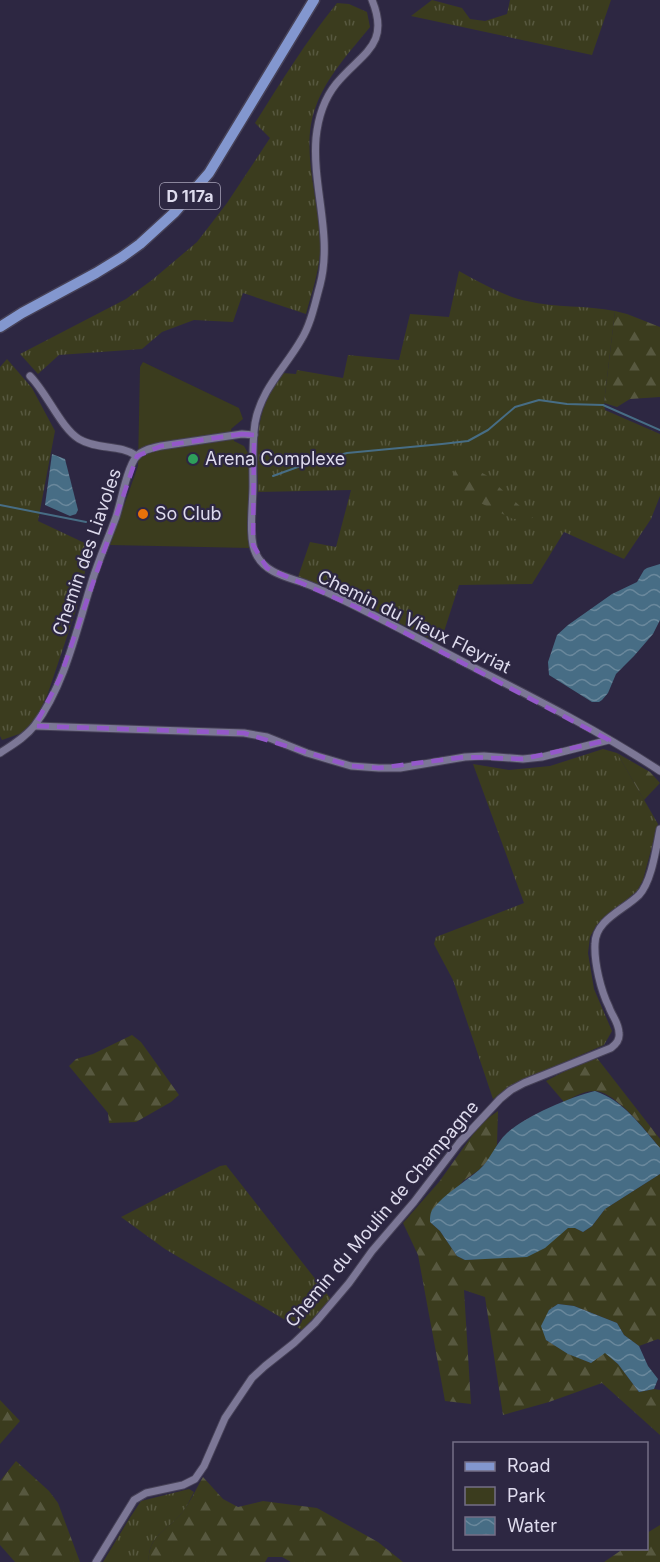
<svg xmlns="http://www.w3.org/2000/svg" width="660" height="1562" font-family="Inter,sans-serif">
<style>
.grass{fill:url(#grass-tufts)}
.forest{fill:url(#forest-firs)}
.green{fill:#3b3c1e}
.water{fill:url(#water-waves)}
.lines{fill:none;stroke-linecap:round;stroke-linejoin:round}
.stream{stroke:#476d85;stroke-width:2}
.minor-casing{stroke:#464157;stroke-width:9}
.primary-casing{stroke:#464157;stroke-width:13}
.minor{stroke:#7c7796;stroke-width:7}
.primary{stroke:#8397cf;stroke-width:10}
.marked{fill:none;stroke:#9458ca;stroke-width:4.5;stroke-dasharray:12 8;stroke-linejoin:round}
.leisure-dot{fill:#2e9e5b;stroke:#2d2742;stroke-width:2}
.food-dot{fill:#e8710a;stroke:#2d2742;stroke-width:2}
.labels{text-anchor:middle;stroke-width:4.5;stroke-linejoin:round;paint-order:stroke}
.shield{fill:#2d2742;stroke:#a9a5ba;stroke-width:1.5}
.shield-label{font-size:16px;font-weight:bold;fill:#dedbed}
.poi-label{font-size:18px;fill:#dedbed;stroke:#2d2742;text-anchor:start}
.street-label{font-size:18px;fill:#dedbed;stroke:#2d2742}
</style>
<defs>
<pattern id="grass-tufts" width="24" height="20" patternUnits="userSpaceOnUse" patternTransform="scale(1.5)"><rect width="24" height="20" fill="#3b3c1e"/><path d="M3 7l-1-3M5 7V3M7 7l1-3M15 17l-1-3M17 17v-4M19 17l1-3" fill="none" stroke="#57583f"/></pattern>
<pattern id="forest-firs" width="22" height="20" patternUnits="userSpaceOnUse" patternTransform="scale(1.5)"><rect width="22" height="20" fill="#3b3c1e"/><path d="M5 1l3.5 6h-7zM16 11l3.5 6h-7z" fill="#57583f"/></pattern>
<pattern id="water-waves" width="16" height="10" patternUnits="userSpaceOnUse" patternTransform="scale(1.5)"><rect width="16" height="10" fill="#476d85"/><path d="M0 5q4-4 8 0t8 0" fill="none" stroke="#6a889c"/></pattern>
</defs>
<rect width="100%" height="100%" fill="#2d2742"/>
<!-- grass -->
<g class="grass">
<path d="M432,0L462,8L470,19L485,21L507,14L510,0H611L592,55L411,16Z"/>
<path d="M337,3L349,4L367,12L370,27C350,52 327,76 316,106C300,147 318,195 320,238C322,264 313,288 306,314L243,293L233,322L194,320L162,332L142,349L59,355L38,374L20,354L126,299L152,280L197,242L227,203L270,138L255,123C281,82 306,41 337,3Z"/>
<path d="M459,271C481,283 503,296 527,301C556,308 586,305 615,311L604,403L605,410L660,434V496L651,519L624,559L564,532L532,584L459,585L440,644L347,596L298,577L310,542L336,547L351,490L258,492C258,462 254,430 266,402C270,391 277,382 283,373L296,374L297,370L343,378L348,355L399,360L410,314L449,317Z"/>
<path d="M7,359L32,388L55,431L38,521L91,546L76,610L48,693L37,717L22,733L2,740L0,736V367Z"/>
<path d="M603,749L617,753L658,824L643,880L637,891L596,926L590,937L588,953L594,989L612,1031L604,1045L518,1082L493,1099L453,980L437,950L434,944L436,937L524,903L473,764L509,770L550,766Z"/>
<path d="M226,1165L331,1299L302,1330L165,1249L121,1217L220,1166Z"/>
<path d="M189,1489L194,1492C190,1499 187,1507 182,1513C168,1530 147,1536 149,1562H103L129,1519L141,1501Z"/>
</g>
<!-- forest -->
<g class="forest">
<path d="M615,311L627,314L660,327V397L630,399L617,407L604,403Z"/>
<path d="M459,461L486,475L533,518L513,519L448,487Z"/>
<path d="M617,753L650,772L660,783L644,800Z"/>
<path d="M132,1035L141,1042L179,1095L171,1102L136,1122L109,1123L108,1113L69,1066L76,1059L93,1054Z"/>
<path d="M597,1058L660,1139V1148C647,1132 617,1093 596,1091C585,1090 573,1097 564,1102L546,1081L575,1066Z"/>
<path d="M498,1111L497,1145L490,1158L479,1170L463,1181L430,1222L440,1231L457,1256L465,1260L478,1259L568,1228H575L583,1232L592,1226L605,1209L660,1174V1340L658,1339L639,1346L624,1335L617,1323L574,1306L558,1304L549,1310L546,1340L569,1354L591,1363L605,1352L618,1364L639,1392L654,1389L660,1390V1435L602,1383L549,1402L503,1415L485,1297L464,1290L471,1404L445,1401L418,1255L403,1223L439,1182L481,1123Z"/>
<path d="M0,1400L20,1421L0,1444Z"/>
<path d="M16,1461L49,1491L58,1503L80,1562H15L0,1545V1481Z"/>
<path d="M203,1477L223,1499L238,1507L263,1501L317,1508L378,1542L403,1562H291L282,1557H268L265,1562H149C147,1537 167,1530 181,1514C190,1503 196,1489 203,1477Z"/>
<path d="M660,1525V1562H604L623,1549L646,1548L647,1533Z"/>
</g>
<!-- green -->
<path class="green" d="M143,362L239,408L243,419L231,429L234,441L244,446L248,453L250,497L249,548L110,545L138,466L140,367Z"/>
<!-- water -->
<g class="water">
<path d="M52,454L65,459L78,510L76,514L70,516L45,505Z"/>
<path d="M660,564V620L653,634L634,656L616,674L608,693L602,700L599,702H592L549,675L548,662L557,635L568,625L612,594L637,582L644,570L647,568Z"/>
<path d="M595,1091C623,1100 641,1126 660,1148V1174L605,1209L592,1226L583,1232L575,1228H568L545,1248L527,1257L465,1260L457,1256L440,1231L430,1222C430,1218 430,1212 433,1209C444,1194 465,1182 479,1170C491,1159 495,1144 507,1133C526,1116 570,1097 595,1091Z"/>
<path d="M558,1304L574,1306L617,1323L624,1335L639,1346L648,1366L658,1379L654,1389L639,1392L618,1364L605,1353L591,1363L568,1354L546,1340L541,1326L549,1310Z"/>
</g>
<g class="lines">
<!-- stream -->
<g class="stream">
<path d="M273,476L306,464L347,453L442,444L468,441L488,430L515,407L539,400L567,404L603,405L660,430"/>
<path d="M0,505L86,522"/>
</g>
<defs>
<g id="minor">
<path d="M372,0C391,46 361,53 336,84C324,99 318,118 316,138C312,187 333,236 320,285C315,303 311,324 301,340C285,368 261,389 255,423C252,443 253,465 253,486C253,504 248,539 256,554C265,573 287,577 304,583C318,588 330,594 343,600C388,622 431,645 475,668C538,700 601,732 660,771"/>
<path d="M30,376C47,393 61,428 79,439C97,450 120,444 137,456"/>
<path d="M35,726L244,733L267,737L307,753L351,766L379,768H400L465,757L484,756L523,759L542,757L609,740"/>
<path d="M0,753C12,745 26,737 35,725C65,685 77,628 92,581C99,559 108,539 116,517C121,502 127,468 136,457C142,450 152,448 161,446L242,434L254,435"/>
<path d="M96,1562L134,1500L146,1493L183,1485L195,1479L204,1466L225,1418L252,1378L265,1366L294,1343L315,1323L349,1283L372,1251L414,1202L459,1143L500,1099L511,1090L524,1083L611,1048C616,1044 620,1040 619,1033C619,1023 612,1016 609,1007C601,991 594,963 595,944C595,920 624,910 639,895C652,881 656,848 660,829"/>
</g>
<path id="primary" d="M0,327L22,313L96,273L122,257L140,244L175,212L209,173L314,0"/>
</defs>
<!-- minor casing -->
<use href="#minor" class="minor-casing"/>
<!-- primary casing -->
<use href="#primary" class="primary-casing"/>
<!-- minor -->
<use href="#minor" class="minor"/>
<!-- primary -->
<use href="#primary" class="primary"/>
</g>
<!-- marked area -->
<path class="marked" d="M242,434L254,435L253,545L267,568L356,607L609,740L523,759L465,757L379,768L351,766L244,733L35,726L60,678L137,456L161,446Z"/>
<!-- markers -->
<circle class="leisure-dot" cx="193" cy="459" r="6"/>
<circle class="food-dot" cx="143" cy="514" r="6"/>
<g class="labels">
<!-- shield labels -->
<rect class="shield" x="160" y="183" width="60" height="26" rx="4.5"/>
<g class="shield-label">
<text x="190" y="202">D 117a</text>
</g>
<!-- poi labels -->
<g class="poi-label">
<text x="205" y="465">Arena Complexe</text>
<text x="155" y="520">So Club</text>
</g>
<!-- street labels -->
<g class="street-label">
<text transform="translate(87 552) rotate(-71)" y="6">Chemin des Liavoles</text>
<text transform="translate(414 622) rotate(26)" y="6">Chemin du Vieux Fleyriat</text>
<text transform="translate(382 1214) rotate(-50)" y="6">Chemin du Moulin de Champagne</text>
</g>
</g>
<!-- legend -->
<rect x="453" y="1442" width="195" height="108" fill="#2d2742" stroke="#746f86" stroke-width="1.5"/>
<rect x="465" y="1462" width="30" height="9" fill="#8397cf" stroke="#746f86" stroke-width="1.5"/>
<text x="507" y="1472" font-size="18" fill="#dedbed">Road</text>
<rect x="465" y="1487" width="30" height="18" fill="#3b3c1e" stroke="#746f86" stroke-width="1.5"/>
<text x="507" y="1502" font-size="18" fill="#dedbed">Park</text>
<rect x="465" y="1517" width="30" height="18" fill="url(#water-waves)" stroke="#746f86" stroke-width="1.5"/>
<text x="507" y="1532" font-size="18" fill="#dedbed">Water</text>
</svg>
